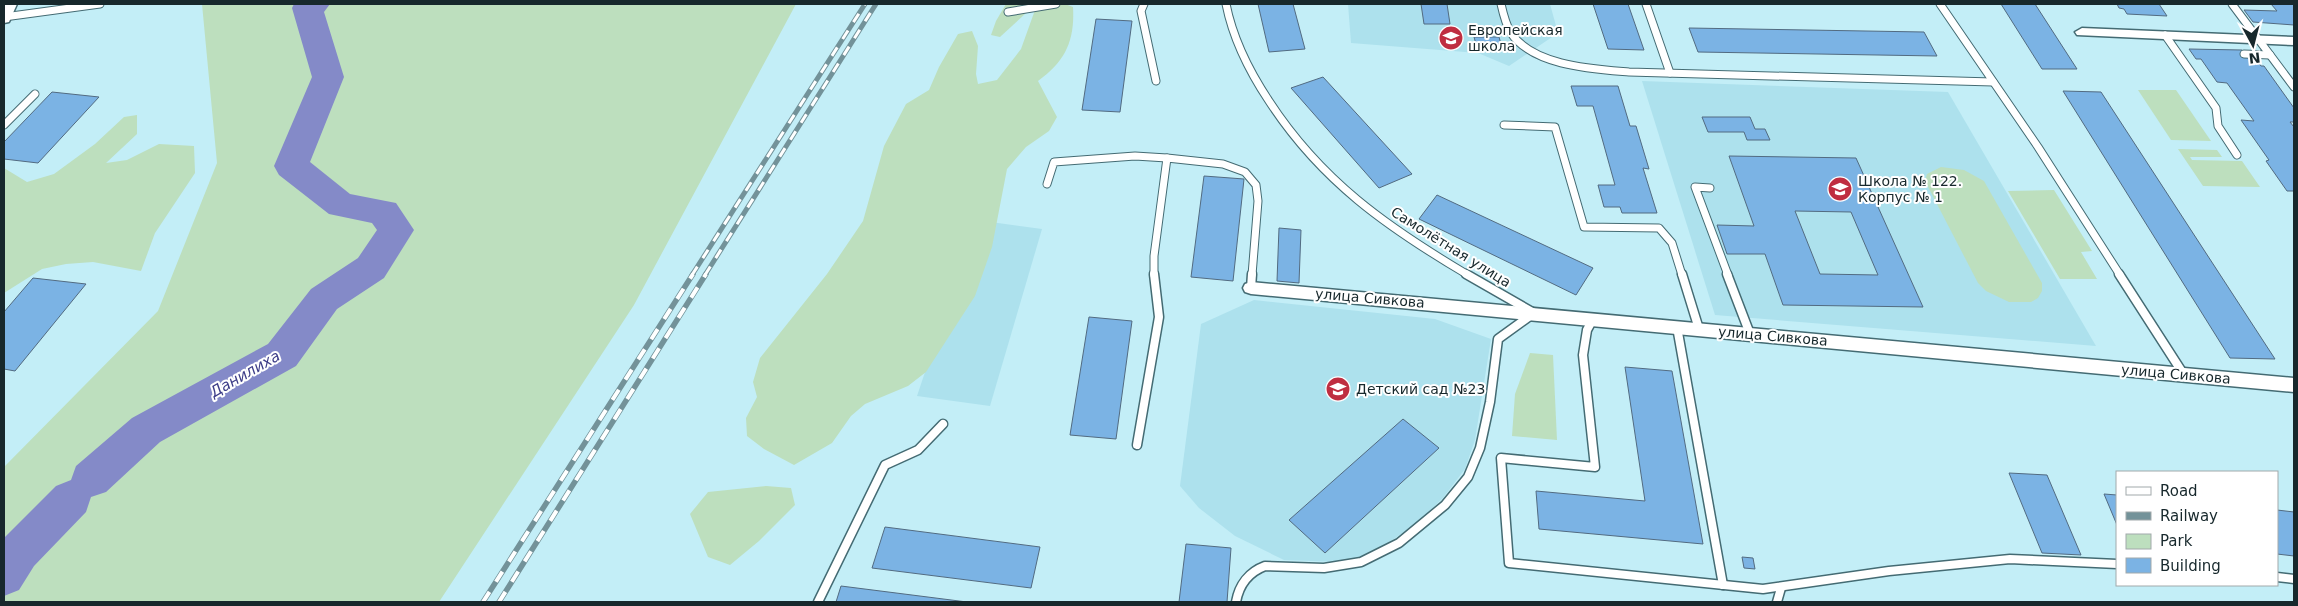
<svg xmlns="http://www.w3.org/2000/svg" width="2298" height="606" font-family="'DejaVu Sans',sans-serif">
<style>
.built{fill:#ade1ed}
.green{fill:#bddfbe}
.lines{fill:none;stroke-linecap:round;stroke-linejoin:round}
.river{fill:#848ac8;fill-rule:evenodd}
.building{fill:#7bb3e4;stroke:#526b81;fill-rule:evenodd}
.service-far1-casing{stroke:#446b73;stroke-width:9}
.service-casing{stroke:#446b73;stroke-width:11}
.minor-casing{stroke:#446b73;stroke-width:3}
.service-far1{stroke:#fff;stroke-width:7}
.service{stroke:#fff;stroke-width:8}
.minor{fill:#fff;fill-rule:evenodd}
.rail-far1-casing{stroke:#739299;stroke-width:5}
.rail-casing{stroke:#739299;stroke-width:5.5}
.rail-far1{stroke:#fff;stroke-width:3;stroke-dasharray:10;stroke-linecap:butt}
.rail{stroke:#fff;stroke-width:4;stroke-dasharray:12;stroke-linecap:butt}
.labels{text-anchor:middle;stroke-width:4;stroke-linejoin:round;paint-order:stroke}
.poi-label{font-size:14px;fill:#17282c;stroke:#fff;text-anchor:start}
.street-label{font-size:14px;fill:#17282c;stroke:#fff}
.water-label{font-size:15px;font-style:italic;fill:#3d3d88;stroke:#fff}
</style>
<rect width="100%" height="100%" fill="#c3eef7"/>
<!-- built -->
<g class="built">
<path d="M1348,4H1550L1558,33L1509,66L1478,53L1351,43Z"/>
<path d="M1642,81L1948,92L2096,346L1715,315Z"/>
<path d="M976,220L1042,229L990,406L917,396Z"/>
<path d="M1254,300L1435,319L1491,339L1475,440L1465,469L1443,498L1417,523L1385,545L1363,556L1338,562L1284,560L1235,536L1199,508L1180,486L1201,324Z"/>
</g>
<!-- green -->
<g class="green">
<path d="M202,4H796L634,305L439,602H4V467L158,311L217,163Z"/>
<path d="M1006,4H1030L1026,13L1000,37L991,35L996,21Z"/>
<path d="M1040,4H1065L1073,7C1075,41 1065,62 1038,81L1057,117L1049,131L1026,147L1007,169L992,247L975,296L926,372L908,386L865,404L851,416L832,443L794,465L764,449L747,436L746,418L757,397L753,382L760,358L827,274L863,221L884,146L906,104L929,90L939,67L958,34L972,31L978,46L976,74L978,84L997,80L1021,49L1035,10Z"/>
<path d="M2138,90H2176L2211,141L2171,140Z"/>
<path d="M137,115V134L106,163L127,160L159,144L194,146L195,173L155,233L141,271L93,262L66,264L42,269L4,293V168L27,182L54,174L95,144L124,117Z"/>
<path d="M2178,149L2217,150L2222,157H2190L2192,160L2242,161L2260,187L2203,186Z"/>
<path d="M1941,167L1964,170L1984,181L2042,283V291L2038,298L2031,302H2009L1986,291L1978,283L1925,181L1927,174Z"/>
<path d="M2054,190L2092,251L2081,252L2097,279H2060L2008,191Z"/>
<path d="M1530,353L1553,355L1557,440L1512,436L1515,394Z"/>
<path d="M766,486L791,488L795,505L759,541L730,565L708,557L690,514L708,492Z"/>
</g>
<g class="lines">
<!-- river -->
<path class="river" d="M294,4H330L324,12L344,77L310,162L350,194L396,203L414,230L384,278L337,309L296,366L160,442L106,492L91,497L86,512L34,566L19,590L4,596V538L56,486L71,480L76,466L132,418L268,344L311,289L358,258L377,230L372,223L329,214L279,175L274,166L312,77L292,8Z"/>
</g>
<!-- building -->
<g class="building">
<path d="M1258,4H1293L1305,49L1269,52Z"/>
<path d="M1421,4H1482H1447L1450,24H1424Z"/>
<path d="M1593,4H1628L1644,50L1608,49Z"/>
<path d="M2001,4H2035L2077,69H2042Z"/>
<path d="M2117,4H2159L2167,16L2127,14L2124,9L2119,8Z"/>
<path d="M2271,4H2294V25L2253,22L2244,10L2277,11Z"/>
<path d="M1096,19L1132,21L1120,112L1082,110Z"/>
<path d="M1689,28L1924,32L1937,56L1698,52Z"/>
<path d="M1474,37H1499L1501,44H1476Z"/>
<path d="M2189,49L2242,50L2247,57L2255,58L2261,66H2264L2294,108V122H2290L2294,127V191H2287L2266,161L2269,160L2241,120L2254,121L2227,83L2217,82L2201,59H2196Z"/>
<path d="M1323,77L1412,174L1379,188L1291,88Z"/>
<path d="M1571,86H1618L1630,126H1636L1649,169L1643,168L1657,213H1622L1620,207H1604L1598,185H1615L1593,106H1577Z"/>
<path d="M2063,91L2101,92L2275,359L2230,358Z"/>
<path d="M52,92L99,97L38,163L4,159V142Z"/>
<path d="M1702,117H1750L1755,129H1765L1770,140H1747L1744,132H1708Z"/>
<path d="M1729,156L1856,158L1923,307L1783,305L1765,254H1727L1717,225L1754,226ZM1795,211L1851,212L1878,275L1820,274Z"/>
<path d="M1204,176L1244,179L1233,281L1191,277Z"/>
<path d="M1437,195L1593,268L1576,295L1419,219Z"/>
<path d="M1279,228L1301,230L1299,283L1277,281Z"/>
<path d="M33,278L86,284L15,371L4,369V312Z"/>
<path d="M1089,317L1132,321L1116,439L1070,435Z"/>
<path d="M1625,367L1672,371L1703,544L1539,529L1536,491L1645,501Z"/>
<path d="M1403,419L1439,448L1325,553L1289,520Z"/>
<path d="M2009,473L2047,475L2081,555L2042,553Z"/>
<path d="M2104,494L2117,495V525Z"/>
<path d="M2277,510L2294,512V556L2277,554Z"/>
<path d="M885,527L1040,547L1031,588L872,568Z"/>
<path d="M1186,544L1231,548L1227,602H1179Z"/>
<path d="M1742,557L1753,558L1755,569L1744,568Z"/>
<path d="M841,586L967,602H836Z"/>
</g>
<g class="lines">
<defs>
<g id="service-far1">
<path d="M1144,4L1141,11L1156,81"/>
<path d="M1226,4C1233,39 1249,71 1269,101C1321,181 1387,227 1468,275"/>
<path d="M1501,4C1503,13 1506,25 1511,33C1533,66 1593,69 1629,72L1993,82"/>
<path d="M1646,4L1670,73"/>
<path d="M1940,4L2038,147L2120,275"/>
<path d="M2232,4L2294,87"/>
<path d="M1008,12L1056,4"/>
<path d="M4,17L100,4"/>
<path d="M2165,35L2216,108L2218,126L2237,155"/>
<path d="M2244,54L2270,55"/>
<path d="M4,125L35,94"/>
<path d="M1504,125L1555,127L1584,227L1659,228L1672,243L1682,275"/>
<path d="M1047,184L1054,162L1135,156L1167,158"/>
<path d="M1710,188L1695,187L1728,275"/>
<path d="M1154,275V256L1167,158L1223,164L1245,172L1256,185L1258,201L1252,275"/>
</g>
<g id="service">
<path d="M1682,274L1699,329"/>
<path d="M1727,274L1750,334"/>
<path d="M2119,274L2184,375"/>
<path d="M1251,288L1252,274"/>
<path d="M1593,319L1587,330L1583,355L1595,467L1501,458L1509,563L1763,589L1889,571L2010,559L2117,564"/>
<path d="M1677,327L1723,585"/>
<path d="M1137,445L1159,317L1154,274"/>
<path d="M2277,577L2294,579"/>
<path d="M818,602L885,465L918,450L943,424"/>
<path d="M1236,602C1239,585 1249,572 1265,566L1324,568L1361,562L1399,543L1445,505L1468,477L1480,448L1490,402L1498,339L1534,313L1466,274"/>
<path d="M1777,602L1781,588"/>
</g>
<g id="minor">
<path d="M4,4H17L9,22L4,23Z"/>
<path d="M2082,28L2294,37V45L2077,35L2075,32Z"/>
<path d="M1251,282L2294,378V392L1251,294L1245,292L1243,288L1245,284Z"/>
</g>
</defs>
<!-- service-far1 casing -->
<use href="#service-far1" class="service-far1-casing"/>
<!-- service casing -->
<use href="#service" class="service-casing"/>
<!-- minor casing -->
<use href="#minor" class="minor-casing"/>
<!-- service-far1 -->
<use href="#service-far1" class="service-far1"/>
<!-- service -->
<use href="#service" class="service"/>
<!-- minor -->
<use href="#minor" class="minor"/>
<defs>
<g id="rail-far1">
<path d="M692,275L865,4"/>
<path d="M705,275L876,4"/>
</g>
<g id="rail">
<path d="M483,602L693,274"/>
<path d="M499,602L706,274"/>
</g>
</defs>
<!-- rail-far1 casing -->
<use href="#rail-far1" class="rail-far1-casing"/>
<!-- rail casing -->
<use href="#rail" class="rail-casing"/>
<!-- rail-far1 -->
<use href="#rail-far1" class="rail-far1"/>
<!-- rail -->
<use href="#rail" class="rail"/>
</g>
<!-- icons -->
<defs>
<symbol id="school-disc" viewBox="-11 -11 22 22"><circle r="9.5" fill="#bf2e41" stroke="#fff"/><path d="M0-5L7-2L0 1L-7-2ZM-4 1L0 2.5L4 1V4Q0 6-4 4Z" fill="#fff"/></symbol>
</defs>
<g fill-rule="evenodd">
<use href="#school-disc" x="1437" y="24" width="28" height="28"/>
<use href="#school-disc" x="1826" y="175" width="28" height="28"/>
<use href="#school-disc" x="1324" y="375" width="28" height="28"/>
</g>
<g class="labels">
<!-- poi labels -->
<g class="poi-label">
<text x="1468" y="35">Европейская<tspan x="1468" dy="16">школа</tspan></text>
<text x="1858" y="186">Школа № 122.<tspan x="1858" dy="16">Корпус № 1</tspan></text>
<text x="1356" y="394">Детский сад №23</text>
</g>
<!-- street labels -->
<g class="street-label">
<text transform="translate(1451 247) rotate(32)" y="5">Самолётная улица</text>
<text transform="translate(1370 298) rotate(5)" y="5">улица Сивкова</text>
<text transform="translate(1773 336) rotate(5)" y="5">улица Сивкова</text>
<text transform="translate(2176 374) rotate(5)" y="5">улица Сивкова</text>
</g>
<!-- water labels -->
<g class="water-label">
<text transform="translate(245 374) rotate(-30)" y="5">Данилиха</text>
</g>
</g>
<!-- border -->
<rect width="2298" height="606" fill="none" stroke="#17282c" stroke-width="10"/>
<!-- legend -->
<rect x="2116" y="471" width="162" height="115" fill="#ffffff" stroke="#a2a9ab"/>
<rect x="2126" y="487" width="25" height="8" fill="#ffffff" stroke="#a2a9ab"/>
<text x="2160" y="496" font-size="15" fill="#17282c">Road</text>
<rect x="2126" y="512" width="25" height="8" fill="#739299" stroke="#a2a9ab"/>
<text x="2160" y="521" font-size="15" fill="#17282c">Railway</text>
<rect x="2126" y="534" width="25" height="15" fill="#bddfbe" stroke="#a2a9ab"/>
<text x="2160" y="546" font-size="15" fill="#17282c">Park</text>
<rect x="2126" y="558" width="25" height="15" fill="#7bb3e4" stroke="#a2a9ab"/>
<text x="2160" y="571" font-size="15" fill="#17282c">Building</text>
<!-- north arrow -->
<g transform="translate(2253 45) rotate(173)" stroke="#ffffff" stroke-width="4" paint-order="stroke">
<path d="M0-4L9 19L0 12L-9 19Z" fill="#17282c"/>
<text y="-8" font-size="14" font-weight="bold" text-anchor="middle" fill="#17282c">N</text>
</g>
</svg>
